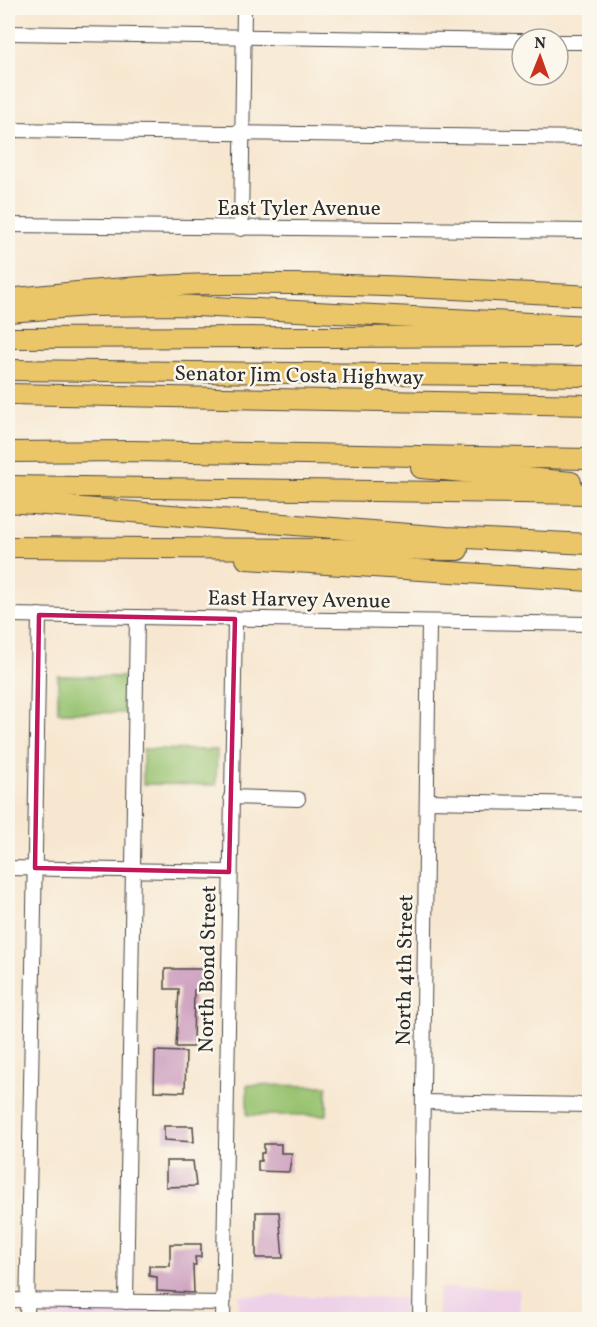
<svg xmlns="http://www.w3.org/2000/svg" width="597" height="1327" font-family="Vollkorn,serif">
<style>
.built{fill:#eed0e8}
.green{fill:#98c371;stroke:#62774e;stroke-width:1.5}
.building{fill:#d0a5c2}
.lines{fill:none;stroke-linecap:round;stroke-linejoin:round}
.minor-casing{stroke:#4a4744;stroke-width:16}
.highway-casing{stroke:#4a4744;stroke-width:22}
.minor{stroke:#fff;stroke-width:14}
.highway{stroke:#ebc669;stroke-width:20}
.marked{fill:none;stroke:#c2185b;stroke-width:4.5;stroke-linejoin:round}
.labels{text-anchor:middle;stroke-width:5;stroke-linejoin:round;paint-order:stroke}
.street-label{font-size:21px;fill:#2b2b2b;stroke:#fbf7ec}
</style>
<rect width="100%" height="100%" fill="#fbf7ec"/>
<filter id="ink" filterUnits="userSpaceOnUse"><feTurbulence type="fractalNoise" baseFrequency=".0167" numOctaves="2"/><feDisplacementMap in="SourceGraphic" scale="12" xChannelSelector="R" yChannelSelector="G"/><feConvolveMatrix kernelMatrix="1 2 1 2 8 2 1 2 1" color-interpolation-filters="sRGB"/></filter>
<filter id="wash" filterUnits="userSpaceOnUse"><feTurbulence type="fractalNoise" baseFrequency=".008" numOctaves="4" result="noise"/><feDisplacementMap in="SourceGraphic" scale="24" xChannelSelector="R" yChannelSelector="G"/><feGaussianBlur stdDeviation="1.35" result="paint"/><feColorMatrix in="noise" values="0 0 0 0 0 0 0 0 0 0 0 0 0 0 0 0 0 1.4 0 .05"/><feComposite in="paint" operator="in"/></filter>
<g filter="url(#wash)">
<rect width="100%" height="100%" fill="#f7e7d0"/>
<!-- built -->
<g class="built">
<path d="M439,1288L519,1289V1319H556H437Z"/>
<path d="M239,1295L405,1298V1319H238Z"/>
<path d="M48,1309L208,1311V1319H48Z"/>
</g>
<!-- green -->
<g class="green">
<path d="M58,676L132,677V713L58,712Z"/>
<path d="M143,749L217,750L216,785L143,784Z"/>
<path d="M247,1085L327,1086V1115H247Z"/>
</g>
<g id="blocks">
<!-- building -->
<g class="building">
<path d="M165,969H209V990H194L193,1047H176L179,989H165Z"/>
<path d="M155,1051L186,1052L185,1092L154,1091Z"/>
<path d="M164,1126H193L194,1142L164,1140Z"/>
<path d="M264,1144H281V1153H292L289,1172L258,1171V1161H261V1153H264Z"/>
<path d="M166,1161H193L196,1186L166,1187Z"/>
<path d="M256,1212H279L283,1258H256Z"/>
<path d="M170,1244H201V1257H195L196,1265H193L194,1293L157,1291V1277L149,1276V1266H170Z"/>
</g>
</g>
</g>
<g filter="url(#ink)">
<use href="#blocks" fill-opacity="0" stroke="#4a4744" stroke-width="1.5"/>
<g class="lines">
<defs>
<g id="minor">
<path d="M8,33L522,41"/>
<path d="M558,42H590"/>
<path d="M8,130L590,138"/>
<path d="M8,225L590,231"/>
<path d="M241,229L244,8"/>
<path d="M8,615L590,624"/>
<path d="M231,797L298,799"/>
<path d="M427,801L590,804"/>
<path d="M8,868L229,872"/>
<path d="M423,1102L590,1105"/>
<path d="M8,1300L223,1303"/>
<path d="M126,1302L137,617"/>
<path d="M27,1320L39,615"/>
<path d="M223,1320L235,619"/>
<path d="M420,1320L429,622"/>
</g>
<g id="highway">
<path d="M8,299C80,291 153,284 225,284C347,282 468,290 590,296"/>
<path d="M8,312L88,306L176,305L590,326"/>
<path d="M8,338L572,336"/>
<path d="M8,370L590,376"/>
<path d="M8,394L590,405"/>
<path d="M8,452L132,451L590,459"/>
<path d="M421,468L571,482"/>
<path d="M8,486L590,494"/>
<path d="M8,502L446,537L590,544"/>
<path d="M8,547L458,550"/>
<path d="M246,559L590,581"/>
</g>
</defs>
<!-- minor casing -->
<use href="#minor" class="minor-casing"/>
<!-- highway casing -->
<use href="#highway" class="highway-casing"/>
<!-- minor -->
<use href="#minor" class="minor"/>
<!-- highway -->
<use href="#highway" class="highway"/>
</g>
</g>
<!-- marked area -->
<path class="marked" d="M39,615L235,619L229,872L35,868Z"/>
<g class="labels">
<!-- street labels -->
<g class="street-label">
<text x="299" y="215">East Tyler Avenue</text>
<text transform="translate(299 375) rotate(1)" y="7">Senator Jim Costa Highway</text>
<text transform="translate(299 599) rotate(1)" y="7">East Harvey Avenue</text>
<text transform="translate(207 969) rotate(-89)" y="7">North Bond Street</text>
<text transform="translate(404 970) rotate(-89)" y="7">North 4th Street</text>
</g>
</g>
<!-- margin -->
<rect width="597" height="1327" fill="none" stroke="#fbf7ec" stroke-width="30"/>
<!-- north arrow -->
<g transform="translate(540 57) rotate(1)"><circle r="28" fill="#fbf7ec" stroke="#a8a59f" stroke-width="1.5"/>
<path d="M0-4.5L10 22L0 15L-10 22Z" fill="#c8321e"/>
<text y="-9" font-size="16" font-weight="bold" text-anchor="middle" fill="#2b2b2b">N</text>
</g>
</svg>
